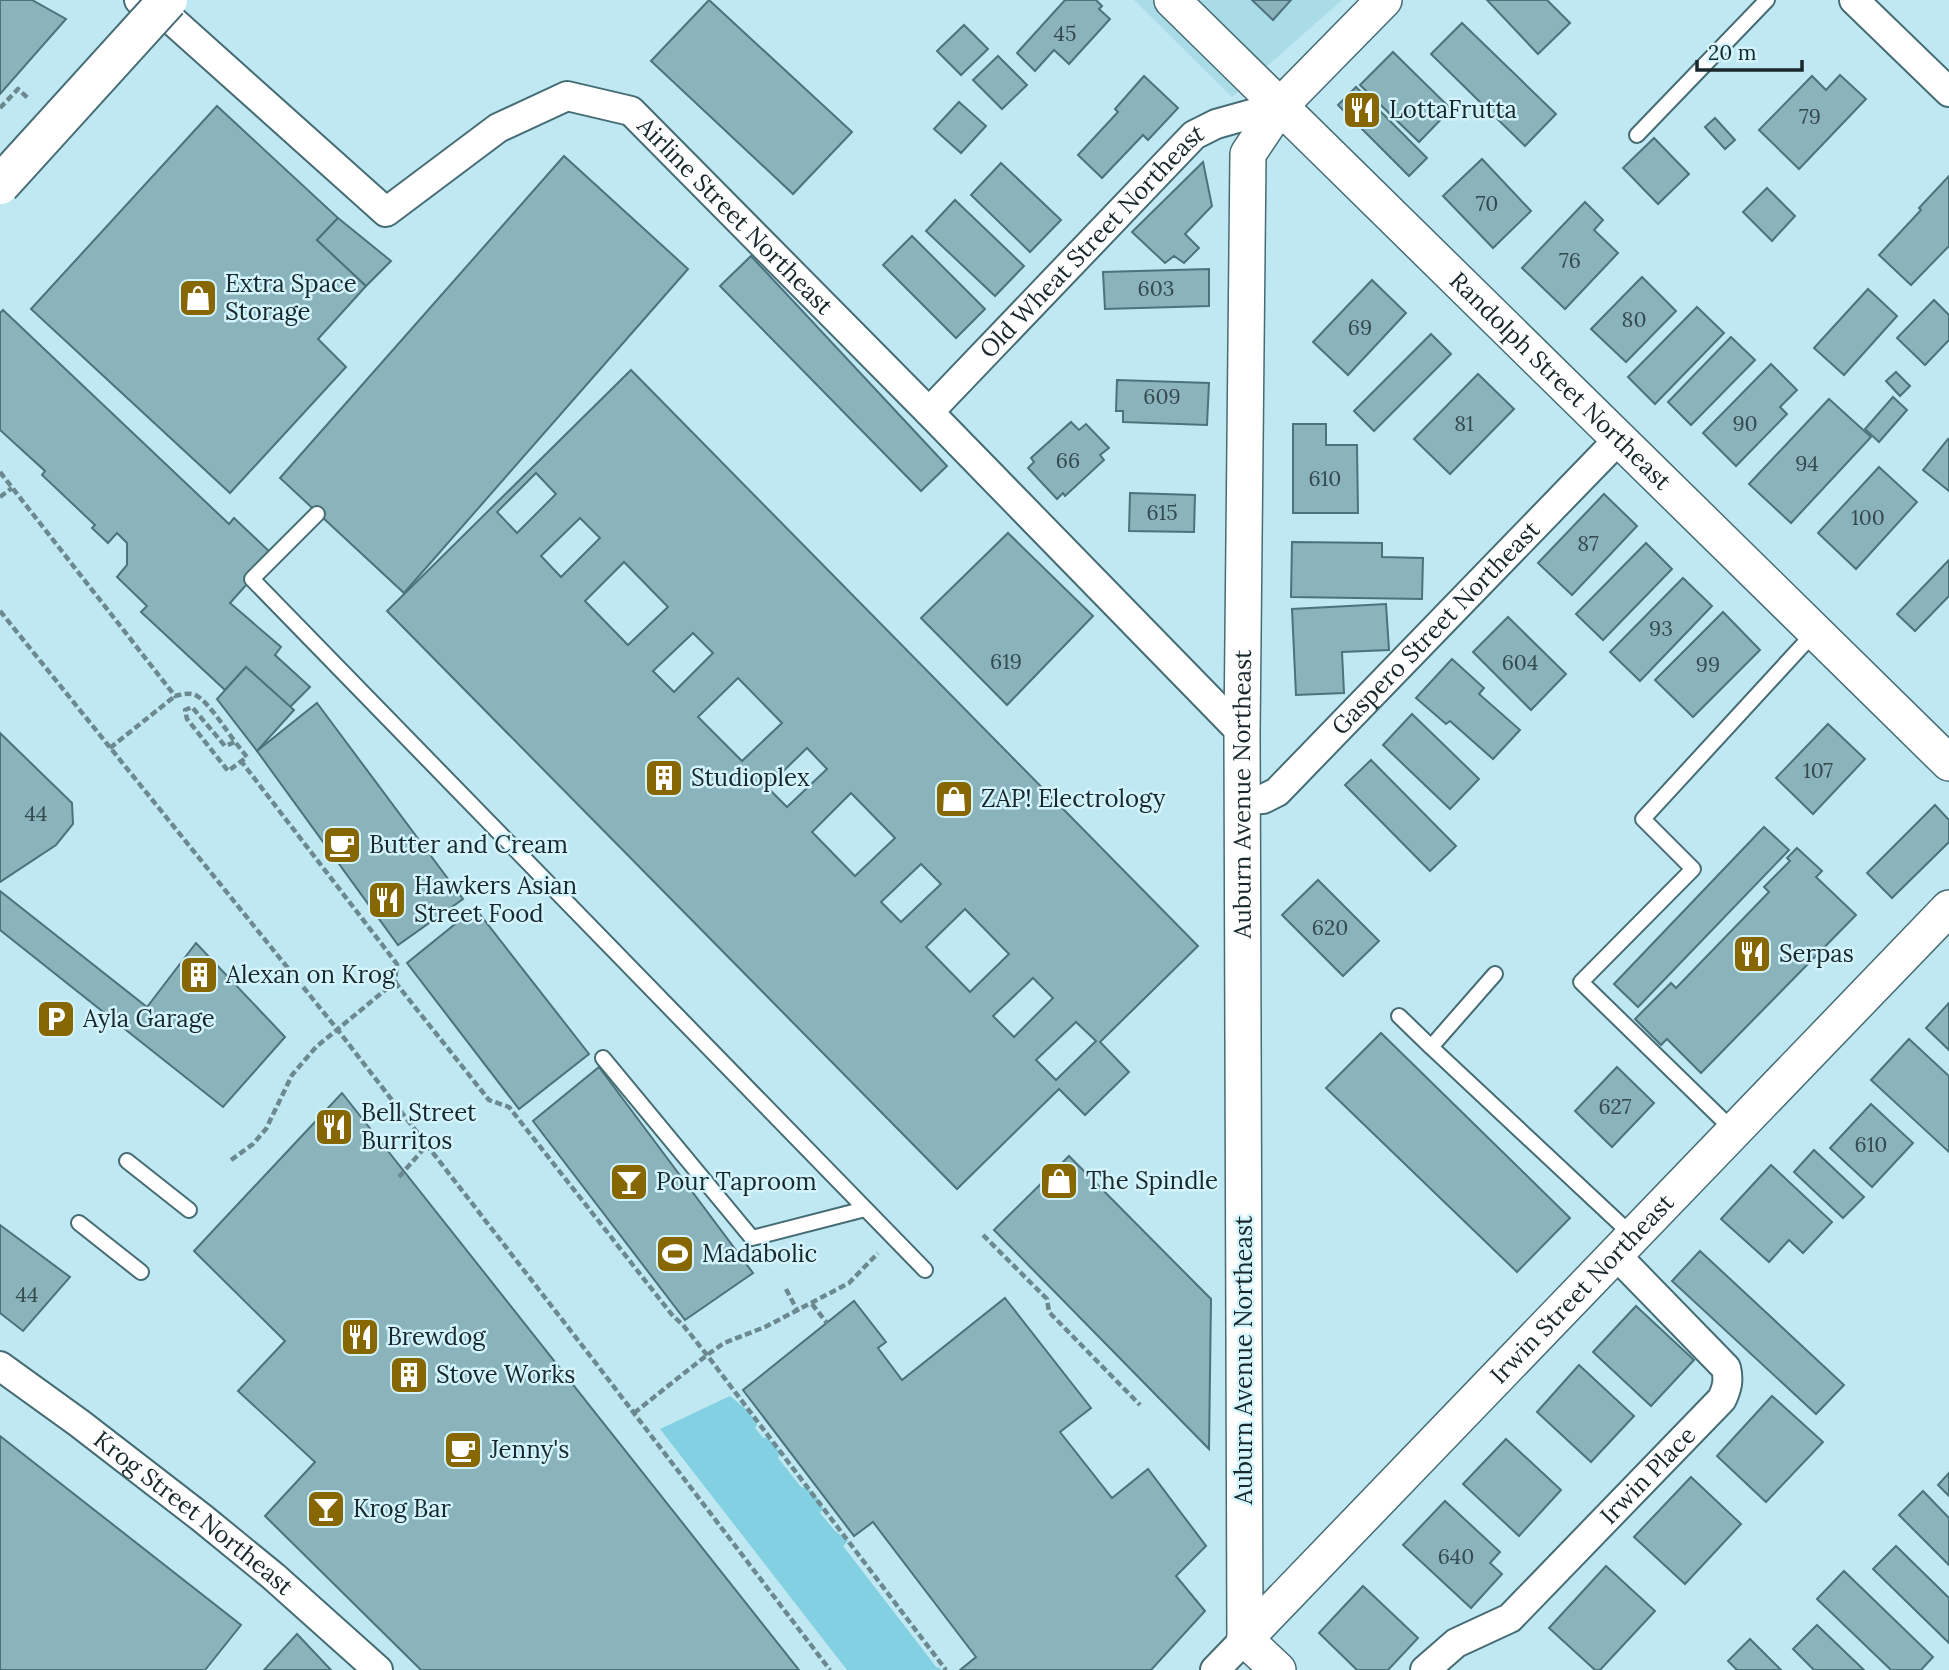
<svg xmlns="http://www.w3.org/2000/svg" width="1949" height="1670" font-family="Lora,serif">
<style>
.built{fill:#a9dce7}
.green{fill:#82d0e1}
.building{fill:#8ab3bc;stroke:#4c727b;stroke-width:2;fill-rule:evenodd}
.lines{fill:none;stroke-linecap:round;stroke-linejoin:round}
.service-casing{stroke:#466c74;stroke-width:18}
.minor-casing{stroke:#466c74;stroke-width:32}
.tertiary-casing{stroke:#466c74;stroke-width:38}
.path{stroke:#6c8990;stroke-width:4.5;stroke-dasharray:7 3.5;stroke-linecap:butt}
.service{stroke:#fff;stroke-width:14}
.minor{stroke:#fff;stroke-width:28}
.tertiary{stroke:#fff;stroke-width:35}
.secondary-bridge-casing{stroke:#466c74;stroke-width:42;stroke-linecap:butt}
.secondary-bridge{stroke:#fff;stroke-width:38}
.labels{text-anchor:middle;stroke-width:5;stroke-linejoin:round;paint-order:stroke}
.number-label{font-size:21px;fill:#344a4f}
.poi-label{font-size:24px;fill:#17272b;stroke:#d3f4fc;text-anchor:start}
.street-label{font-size:24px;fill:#17272b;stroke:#d3f4fc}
</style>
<rect width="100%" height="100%" fill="#bfe8f2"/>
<!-- built -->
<path class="built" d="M1134,0H1342L1232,97Z"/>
<!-- green -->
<path class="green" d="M730,1396L748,1411L757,1425L755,1428L763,1438L766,1437L775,1445L780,1454L778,1458L801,1487C813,1488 818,1499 823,1508L820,1513L835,1531L848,1541L843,1546L937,1668L939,1667L941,1670H847L660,1429Z"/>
<!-- building -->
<g class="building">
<path d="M0,0H32L66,19L0,94Z"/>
<path d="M709,0L852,132L793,194L651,61Z"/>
<path d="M1065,0H1096L1102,6L1099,9L1110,19L1069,64L1054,50L1035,71L1017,53Z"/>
<path d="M1252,0H1291L1273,20Z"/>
<path d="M1487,0H1547L1570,23L1538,54Z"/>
<path d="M1462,23L1556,114L1525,146L1431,54Z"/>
<path d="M964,25L988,49L961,75L937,51Z"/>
<path d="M1393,52L1451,109L1419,142L1360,85Z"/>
<path d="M998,56L1027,85L1002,109L973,80Z"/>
<path d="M1840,75L1866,99L1799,169L1759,130L1812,76L1826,90Z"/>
<path d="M1144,76L1178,108L1148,140L1143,135L1102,178L1078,155L1118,112L1115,109Z"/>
<path d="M1356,87L1427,158L1409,176L1338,105Z"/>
<path d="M959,102L986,126L961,153L934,129Z"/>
<path d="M217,106L338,218L317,240L366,286L318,339L346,367L230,493L31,309Z"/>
<path d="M1715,118L1735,140L1725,149L1705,127Z"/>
<path d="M1654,138L1689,174L1658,204L1623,168Z"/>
<path d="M564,156L688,269L404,593L280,478Z"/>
<path d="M1482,159L1531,211L1493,248L1443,196Z"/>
<path d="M1203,162L1212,206L1185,234L1199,248L1184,263L1174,256L1165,263L1132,232Z"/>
<path d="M1001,163L1061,220L1030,252L971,195Z"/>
<path d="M1949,176V246L1911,285L1879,255L1921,210L1919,208Z"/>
<path d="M1767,188L1795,216L1772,241L1743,212Z"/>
<path d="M955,200L1024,266L995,296L926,231Z"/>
<path d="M1585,202L1603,220L1594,230L1618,253L1565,309L1522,268Z"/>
<path d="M338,218L391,261L366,286L317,240Z"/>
<path d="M912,236L985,309L956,338L883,265Z"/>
<path d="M751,256L947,466L921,491L720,286Z"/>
<path d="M1209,269V306L1105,309L1103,272Z"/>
<path d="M1642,277L1676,311L1626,362L1591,329Z"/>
<path d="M1372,280L1406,313L1348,375L1313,342Z"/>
<path d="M1868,289L1897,316L1844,375L1814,348Z"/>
<path d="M1934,300L1949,315V340L1925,365L1897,338Z"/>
<path d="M1697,307L1724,333L1655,404L1628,377Z"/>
<path d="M3,310L229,524L234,518L273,555L230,603L281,647L275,655L310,687L290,707L246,667L225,690L141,612L147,606L117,577L127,565V543L117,533L108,543L92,528L95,525L42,475L45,471L0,430V313Z"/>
<path d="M1431,334L1451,354L1374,431L1354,411Z"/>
<path d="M1731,337L1755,360L1691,425L1668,402Z"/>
<path d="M1771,364L1797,390L1780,407L1787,414L1736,466L1703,433Z"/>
<path d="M631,370L1198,946L1100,1042L1129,1072L1085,1115L1059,1089L957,1189L387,611ZM536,473L556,494L517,533L497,512ZM580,518L600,538L561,577L541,556ZM624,562L668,607L628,645L585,601ZM693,633L713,653L674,692L653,671ZM738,678L782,723L742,761L698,717ZM807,748L827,769L787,807L767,787ZM851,793L895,838L855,876L812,832ZM921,864L941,884L901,922L881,902ZM965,909L1009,954L970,992L926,947ZM1033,978L1053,998L1014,1037L993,1016ZM1076,1022L1096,1041L1056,1080L1036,1060Z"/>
<path d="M1896,372L1910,386L1900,396L1886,381Z"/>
<path d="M1478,374L1514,409L1450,474L1414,439Z"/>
<path d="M1117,380L1209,383L1207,425L1123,422V411H1116Z"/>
<path d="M1893,397L1907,410L1879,442L1865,429Z"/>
<path d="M1829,399L1871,437L1791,523L1749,484Z"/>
<path d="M1071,422L1079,430L1086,424L1109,448L1100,455L1104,460L1065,496L1063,493L1057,499L1028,468L1034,462L1031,458Z"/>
<path d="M1293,424H1326V445H1357L1358,513H1293Z"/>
<path d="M1948,439L1949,440V491L1923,470Z"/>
<path d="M1879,467L1917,502L1856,569L1818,533Z"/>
<path d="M1130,493L1195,495L1194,532L1129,531Z"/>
<path d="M1604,494L1637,526L1572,595L1538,563Z"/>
<path d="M1008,533L1093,616L1007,705L921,618Z"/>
<path d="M1292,542L1382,543V557L1423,558L1422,599L1291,597Z"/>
<path d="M1646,543L1672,569L1603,640L1576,614Z"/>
<path d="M1949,560V596L1915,631L1897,614Z"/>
<path d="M1683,578L1712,606L1640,681L1610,652Z"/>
<path d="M1386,604L1389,650L1342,652L1344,693L1296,695L1292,609Z"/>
<path d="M1723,612L1760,650L1693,717L1655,680Z"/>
<path d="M1508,617L1566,674L1531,710L1473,652Z"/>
<path d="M1452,659L1484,688L1479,694L1520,730L1493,759L1450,721L1446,724L1416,698Z"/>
<path d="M246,667L294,710L257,751L217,699Z"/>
<path d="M317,703L463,899L398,945L257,751Z"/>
<path d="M1412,714L1479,779L1450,809L1383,745Z"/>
<path d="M1828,724L1865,759L1813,814L1776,778Z"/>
<path d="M0,733L72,803L73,824L56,845L0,882Z"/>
<path d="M1371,760L1456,846L1430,871L1345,785Z"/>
<path d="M1935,805L1949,820V842L1892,898L1867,873Z"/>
<path d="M1764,827L1789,850L1638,1007L1614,984Z"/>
<path d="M1797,848L1822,871L1816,877L1856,915L1701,1073L1667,1039L1661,1045L1635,1019L1671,983L1676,988L1769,892L1764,887L1790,861L1787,858Z"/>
<path d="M1318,880L1379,941L1343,976L1282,915Z"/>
<path d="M0,891L147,1007L196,943L285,1037L223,1107L0,930Z"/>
<path d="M475,908L589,1054L519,1109L407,963Z"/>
<path d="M1949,1003V1050L1926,1028Z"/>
<path d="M1381,1033L1570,1218L1517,1272L1326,1088Z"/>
<path d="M1909,1039L1949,1076V1152L1871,1080Z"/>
<path d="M599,1067L753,1273L685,1320L533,1121Z"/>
<path d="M1617,1067L1654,1103L1612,1147L1575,1111Z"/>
<path d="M342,1093L799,1670H421L265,1516L315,1462L238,1391L285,1341L194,1251Z"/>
<path d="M1871,1104L1913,1143L1872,1187L1830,1148Z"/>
<path d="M1814,1150L1864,1197L1843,1218L1794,1172Z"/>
<path d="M1069,1156L1211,1299L1209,1449L994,1230Z"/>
<path d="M1771,1165L1832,1222L1803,1253L1789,1240L1769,1262L1721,1219Z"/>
<path d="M0,1225L70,1277L23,1331L0,1313Z"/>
<path d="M1700,1251L1844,1385L1816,1414L1672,1281Z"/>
<path d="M1005,1298L1091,1408L1060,1432L1112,1498L1148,1469L1206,1546L1176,1576L1205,1611L1151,1670H960L976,1657L873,1522L854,1536L743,1390L854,1301L886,1342L878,1348L902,1380Z"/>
<path d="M1636,1306L1694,1360L1651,1406L1593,1352Z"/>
<path d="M1579,1365L1634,1416L1591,1462L1537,1412Z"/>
<path d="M1772,1396L1823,1442L1766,1502L1717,1456Z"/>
<path d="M0,1436L241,1625L205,1670H0Z"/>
<path d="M1506,1439L1561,1490L1519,1536L1463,1484Z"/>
<path d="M1949,1473V1496L1938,1485Z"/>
<path d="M1691,1477L1741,1524L1685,1584L1634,1537Z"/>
<path d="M1923,1491L1949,1518V1565L1899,1515Z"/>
<path d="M1445,1501L1500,1552L1490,1563L1502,1574L1471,1608L1403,1545Z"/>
<path d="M1896,1546L1949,1598V1643L1873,1569Z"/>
<path d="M1606,1566L1655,1611L1600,1670H1595L1549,1628Z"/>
<path d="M1844,1571L1933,1657L1921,1670H1891L1817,1599Z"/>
<path d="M1363,1586L1418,1638L1388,1670H1357L1319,1633Z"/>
<path d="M1817,1625L1864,1670H1814L1793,1649Z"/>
<path d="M297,1634L331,1670H264Z"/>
<path d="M1750,1639L1781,1670H1737L1728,1661Z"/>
</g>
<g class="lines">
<defs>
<g id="service">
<path d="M1637,135L1767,0"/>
<path d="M317,514L252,579L925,1270"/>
<path d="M1495,974L1431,1047L1632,1235"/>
<path d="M1399,1016L1431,1047"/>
<path d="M603,1058L752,1238L865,1209"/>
<path d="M1734,1131L1581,982L1693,869L1643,819L1814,633"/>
<path d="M127,1161L189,1210"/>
<path d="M79,1223L141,1272"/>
</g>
<g id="minor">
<path id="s1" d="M139,0L165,14L386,212L498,128L567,96L631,111L929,412L1242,733"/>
<path d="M1854,0L1949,92"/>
<path id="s2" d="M929,412L1194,135L1216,124L1280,106"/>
<path id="s3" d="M1243,800L1263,799L1277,792L1619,439"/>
<path id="s4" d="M0,1366L79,1423L202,1518L273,1576L378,1670"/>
<path d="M1215,1670L1245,1639"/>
<path id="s5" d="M1425,1670L1456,1643L1510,1618L1722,1399C1727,1388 1729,1380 1726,1368L1615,1254"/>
</g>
<g id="tertiary">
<path id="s6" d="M1172,0L1949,763"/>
<path id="s7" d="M1245,1639L1242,733L1248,154L1280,106L1384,0"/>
<path id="s8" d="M1245,1639L1949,908"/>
<path d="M1245,1639L1278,1670"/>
</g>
</defs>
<!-- service casing -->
<use href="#service" class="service-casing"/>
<!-- minor casing -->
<use href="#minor" class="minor-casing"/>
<!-- tertiary casing -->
<use href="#tertiary" class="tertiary-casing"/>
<!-- path -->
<g class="path">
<path d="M0,108L18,89L29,99"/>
<path d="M0,472L175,696C183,694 190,692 197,696C208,702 227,731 235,742L225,746L192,707L185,710L187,719L228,771L247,757L235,742"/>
<path d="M0,497L12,488"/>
<path d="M0,611L337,1029L598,1366L830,1670"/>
<path d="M110,748L175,696"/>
<path d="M395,982L489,1100L509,1107L673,1316L683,1325L707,1355L946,1670"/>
<path d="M231,1160L253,1144L266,1129L292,1075L316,1047L395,982L397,964L241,761"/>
<path d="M399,1177L427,1145"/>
<path d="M983,1235L1047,1299L1049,1312L1140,1405"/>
<path d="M786,1289L798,1312"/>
<path d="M812,1304L827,1323"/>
<path d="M634,1413L707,1355L724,1343L765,1327L849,1283L878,1253"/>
</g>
<!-- service -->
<use href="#service" class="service"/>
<!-- minor -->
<use href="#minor" class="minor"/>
<!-- tertiary -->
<use href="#tertiary" class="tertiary"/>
<defs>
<path id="secondary-bridge" d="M0,185L168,0"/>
</defs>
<!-- secondary-bridge casing -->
<use href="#secondary-bridge" class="secondary-bridge-casing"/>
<!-- secondary-bridge -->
<use href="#secondary-bridge" class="secondary-bridge"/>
</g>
<!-- icons -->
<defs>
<symbol id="restaurant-square" viewBox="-11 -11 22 22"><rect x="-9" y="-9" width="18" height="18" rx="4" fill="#866701" stroke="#d3f4fc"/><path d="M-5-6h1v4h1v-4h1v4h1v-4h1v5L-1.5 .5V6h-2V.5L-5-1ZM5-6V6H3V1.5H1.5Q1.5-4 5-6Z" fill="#fff"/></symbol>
<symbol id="shop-square" viewBox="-11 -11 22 22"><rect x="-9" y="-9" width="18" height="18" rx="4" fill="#866701" stroke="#d3f4fc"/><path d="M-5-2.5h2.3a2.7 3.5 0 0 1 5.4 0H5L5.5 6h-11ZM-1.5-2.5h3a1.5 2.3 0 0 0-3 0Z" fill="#fff"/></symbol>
<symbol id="building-square" viewBox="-11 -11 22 22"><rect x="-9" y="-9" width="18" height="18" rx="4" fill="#866701" stroke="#d3f4fc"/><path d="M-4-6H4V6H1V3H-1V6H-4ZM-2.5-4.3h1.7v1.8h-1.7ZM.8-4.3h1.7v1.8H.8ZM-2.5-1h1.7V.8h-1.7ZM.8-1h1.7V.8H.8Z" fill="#fff"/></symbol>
<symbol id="cafe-square" viewBox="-11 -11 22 22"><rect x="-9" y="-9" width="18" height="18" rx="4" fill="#866701" stroke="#d3f4fc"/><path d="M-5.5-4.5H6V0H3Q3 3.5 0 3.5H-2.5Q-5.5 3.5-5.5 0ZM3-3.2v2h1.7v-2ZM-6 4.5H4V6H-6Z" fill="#fff"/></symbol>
<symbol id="parking-square" viewBox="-11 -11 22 22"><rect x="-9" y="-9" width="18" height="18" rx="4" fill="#866701" stroke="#d3f4fc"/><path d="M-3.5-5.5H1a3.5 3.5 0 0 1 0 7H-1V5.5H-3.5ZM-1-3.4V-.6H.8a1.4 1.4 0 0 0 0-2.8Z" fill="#fff"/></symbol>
<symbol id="bar-square" viewBox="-11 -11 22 22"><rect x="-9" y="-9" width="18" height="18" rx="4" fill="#866701" stroke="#d3f4fc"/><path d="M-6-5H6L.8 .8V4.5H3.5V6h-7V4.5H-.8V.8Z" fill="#fff"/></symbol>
<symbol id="stadium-square" viewBox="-11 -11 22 22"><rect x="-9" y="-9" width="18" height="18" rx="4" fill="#866701" stroke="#d3f4fc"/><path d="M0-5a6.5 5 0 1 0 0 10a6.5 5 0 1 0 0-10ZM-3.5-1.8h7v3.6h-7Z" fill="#fff"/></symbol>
</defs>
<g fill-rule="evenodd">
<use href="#restaurant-square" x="1340" y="88" width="44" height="44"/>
<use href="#shop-square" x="176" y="276" width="44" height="44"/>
<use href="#building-square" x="642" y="756" width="44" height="44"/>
<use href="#shop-square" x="932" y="777" width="44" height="44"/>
<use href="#cafe-square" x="320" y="823" width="44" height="44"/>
<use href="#restaurant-square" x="365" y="878" width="44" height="44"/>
<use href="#restaurant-square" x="1730" y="932" width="44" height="44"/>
<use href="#building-square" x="177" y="953" width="44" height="44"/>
<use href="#parking-square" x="34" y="997" width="44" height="44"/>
<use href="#restaurant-square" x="312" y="1105" width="44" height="44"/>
<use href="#shop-square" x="1037" y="1159" width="44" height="44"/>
<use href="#bar-square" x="607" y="1160" width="44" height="44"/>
<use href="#stadium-square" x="653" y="1232" width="44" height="44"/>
<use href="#restaurant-square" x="338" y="1315" width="44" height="44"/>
<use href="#building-square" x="387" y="1353" width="44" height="44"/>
<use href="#cafe-square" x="441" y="1428" width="44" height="44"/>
<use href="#bar-square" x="304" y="1487" width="44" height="44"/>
</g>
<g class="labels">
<!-- number labels -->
<g class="number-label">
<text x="1065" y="41">45</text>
<text x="1810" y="124">79</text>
<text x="1487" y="211">70</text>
<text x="1570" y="268">76</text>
<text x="1156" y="296">603</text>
<text x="1634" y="327">80</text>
<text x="1360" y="335">69</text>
<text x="1162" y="404">609</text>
<text x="1464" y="431">81</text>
<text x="1745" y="431">90</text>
<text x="1068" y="468">66</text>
<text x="1807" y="471">94</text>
<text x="1325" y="486">610</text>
<text x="1162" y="520">615</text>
<text x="1868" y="525">100</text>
<text x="1588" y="551">87</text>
<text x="1661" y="636">93</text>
<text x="1006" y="669">619</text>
<text x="1520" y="670">604</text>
<text x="1708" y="672">99</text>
<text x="1818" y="778">107</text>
<text x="36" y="821">44</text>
<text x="1330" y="935">620</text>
<text x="1615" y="1114">627</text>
<text x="1871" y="1152">610</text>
<text x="27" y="1302">44</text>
<text x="1456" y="1564">640</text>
</g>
<!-- poi labels -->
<g class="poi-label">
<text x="1389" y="118">LottaFrutta</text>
<text x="225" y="292">Extra Space<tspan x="225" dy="28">Storage</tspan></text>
<text x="691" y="786">Studioplex</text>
<text x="981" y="807">ZAP! Electrology</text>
<text x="369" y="853">Butter and Cream</text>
<text x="414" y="894">Hawkers Asian<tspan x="414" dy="28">Street Food</tspan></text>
<text x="1779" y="962">Serpas</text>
<text x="226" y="983">Alexan on Krog</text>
<text x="83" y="1027">Ayla Garage</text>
<text x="361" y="1121">Bell Street<tspan x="361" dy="28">Burritos</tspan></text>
<text x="1086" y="1189">The Spindle</text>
<text x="656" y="1190">Pour Taproom</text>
<text x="702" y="1262">Madabolic</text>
<text x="387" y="1345">Brewdog</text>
<text x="436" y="1383">Stove Works</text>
<text x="490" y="1458">Jenny's</text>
<text x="353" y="1517">Krog Bar</text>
</g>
<!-- street labels -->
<g class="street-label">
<text dy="8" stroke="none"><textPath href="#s1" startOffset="756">Airline Street Northeast</textPath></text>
<text dy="8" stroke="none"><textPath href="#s2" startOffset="236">Old Wheat Street Northeast</textPath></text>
<text dy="8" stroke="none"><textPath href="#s6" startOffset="544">Randolph Street Northeast</textPath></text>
<text dy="8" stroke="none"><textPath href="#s3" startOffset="264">Gaspero Street Northeast</textPath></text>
<text dy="8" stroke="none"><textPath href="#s7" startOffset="845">Auburn Avenue Northeast</textPath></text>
<text dy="8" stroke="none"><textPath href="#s8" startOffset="486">Irwin Street Northeast</textPath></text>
<text transform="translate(1244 1360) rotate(-90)" y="8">Auburn Avenue Northeast</text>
<text dy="8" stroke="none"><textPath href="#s5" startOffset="299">Irwin Place</textPath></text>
<text dy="8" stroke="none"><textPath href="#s4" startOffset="243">Krog Street Northeast</textPath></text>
</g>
</g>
<!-- scale -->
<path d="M1697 60v10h105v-10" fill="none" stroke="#17272b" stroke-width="3.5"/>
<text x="1708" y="60" font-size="21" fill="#17272b" stroke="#d3f4fc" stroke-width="5" paint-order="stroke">20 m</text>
</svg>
